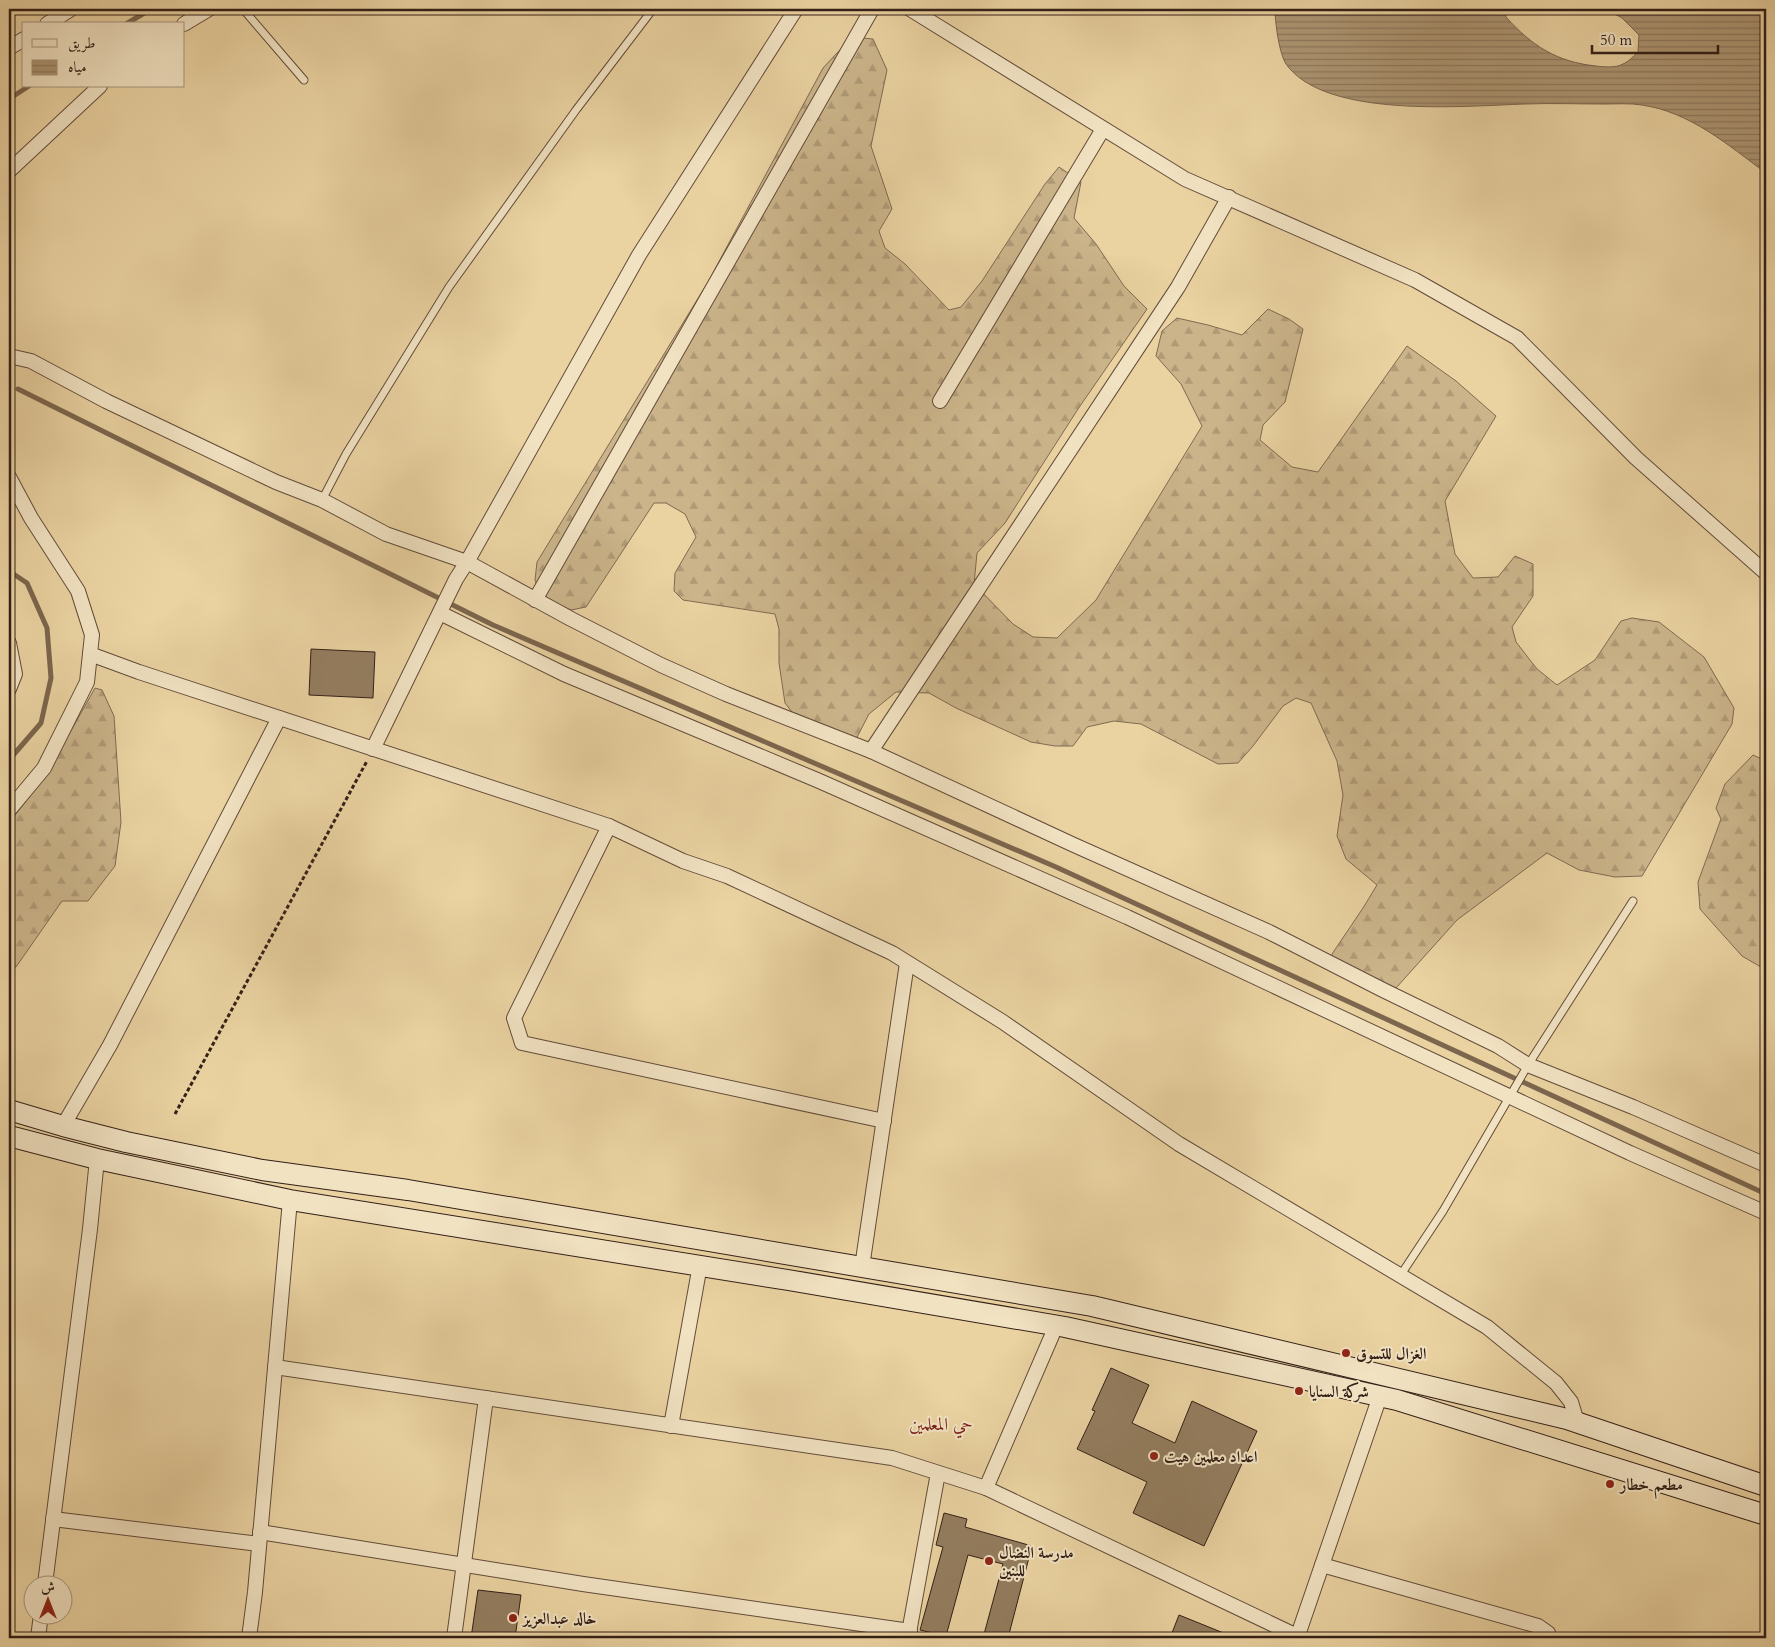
<svg xmlns="http://www.w3.org/2000/svg" width="1775" height="1647" font-family="Cardo,Amiri,serif">
<style>
.forest{fill:url(#forest-firs);stroke:#806a51}
.water{fill:url(#water-rules);stroke:#7c664e}
.lines{fill:none;stroke-linecap:round;stroke-linejoin:round}
.stream{stroke:#7c664e;stroke-width:5}
.building{fill:#937d5f;stroke:#342018}
.lane-casing{stroke:#624c3a;stroke-width:9}
.street-casing{stroke:#624c3a;stroke-width:16}
.secondary-casing{stroke:#342018;stroke-width:22}
.path{stroke:#342018;stroke-width:3;stroke-dasharray:4 2.5;stroke-linecap:butt}
.lane{stroke:#f1e2c2;stroke-width:7}
.street{stroke:#f1e2c2;stroke-width:14}
.secondary{stroke:#f1e2c2;stroke-width:20}
.poi-dot{fill:#8f2418;stroke:#f1e2c2;stroke-width:2}
.labels{text-anchor:middle;stroke-width:4;stroke-linejoin:round;paint-order:stroke}
.poi-label{font-size:16px;font-weight:bold;fill:#342018;stroke:#f1e2c2;text-anchor:start}
.neighbourhood-label{font-size:18px;fill:#7a1f14;stroke:#f1e2c2}
</style>
<defs>
<pattern id="forest-firs" width="22" height="20" patternUnits="userSpaceOnUse" patternTransform="scale(1.25)"><rect width="22" height="20" fill="#cbb48a"/><path d="M5 1l3.5 6h-7zM16 11l3.5 6h-7z" fill="#af9a76"/></pattern>
<pattern id="water-rules" width="6" height="5" patternUnits="userSpaceOnUse" patternTransform="scale(1.25)"><rect width="6" height="5" fill="#ac9572"/><path d="M0 2.5h6" fill="none" stroke="#8d795d"/></pattern>
</defs>
<rect width="100%" height="100%" fill="#ead2a1"/>
<filter id="stains"><feTurbulence type="fractalNoise" baseFrequency=".004" numOctaves="4"/><feColorMatrix values="0 0 0 0 .2 0 0 0 0 .09 0 0 0 0 .02 0 0 0 .5 -.17"/></filter>
<radialGradient id="worn" r=".72"><stop offset=".6" stop-color="#630" stop-opacity="0"/><stop offset="1" stop-color="#630" stop-opacity=".3"/></radialGradient>
<!-- forest -->
<g class="forest">
<path d="M852,37L873,39L887,70L871,146L892,209L879,231L885,248L905,264L949,310L961,307L982,281L1045,184L1059,167L1081,182L1074,218L1096,244L1124,286L1147,309L1078,409L1005,523L977,553L974,584L1013,624L1033,637L1057,638L1096,600L1202,426L1181,384L1156,356L1162,331L1177,318L1208,325L1242,335L1268,309L1289,319L1303,329L1285,402L1263,425L1260,440L1292,467L1318,472L1407,346L1456,381L1496,416L1445,501L1455,554L1473,578L1498,577L1515,556L1533,564V596L1512,627L1516,642L1537,669L1557,685L1595,660L1621,621L1632,618L1659,622L1704,657L1734,708L1732,724L1642,876L1615,877L1579,870L1547,853L1457,920L1396,988L1333,964L1332,954L1363,908L1377,885L1346,859L1337,836L1343,795L1337,761L1311,703L1296,698L1283,706L1253,746L1238,763L1218,764L1141,724L1114,721L1087,727L1073,746H1055L1031,742L956,708L929,693L896,692L869,714L855,741L795,716L785,703L779,663V629L775,614L683,600L674,591L675,573L696,537L685,514L666,503H654L586,607L571,610L541,597L535,580L537,562L708,282L823,68Z"/>
<path d="M95,688L102,690L114,716L121,822L115,866L88,901H62L16,967L9,966V823L45,777Z"/>
<path d="M1753,755L1766,761V970L1742,956L1700,909L1698,882L1721,819L1716,808L1725,784Z"/>
</g>
<!-- water -->
<path class="water" d="M1275,9H1506V17C1532,46 1557,62 1596,66C1603,67 1616,68 1623,64C1628,62 1634,56 1638,52L1639,35L1622,18L1606,9H1766V173C1728,145 1690,112 1642,105C1630,103 1616,104 1604,104C1577,104 1551,103 1525,104C1464,106 1325,119 1286,64C1279,53 1275,22 1275,9Z"/>
<g class="lines">
<!-- stream -->
<g class="stream">
<path d="M126,24L151,9"/>
<path d="M9,99L29,86"/>
<path d="M18,389L493,625L1056,867L1766,1194"/>
<path d="M9,571L27,583L47,628L51,678L41,723L9,760"/>
</g>
</g>
<!-- building -->
<g class="building">
<path d="M311,649L375,652L373,698L309,695Z"/>
<path d="M1111,1368L1149,1385L1132,1423L1175,1443L1192,1401L1257,1431L1204,1546L1133,1513L1147,1482L1077,1449L1095,1411L1092,1410Z"/>
<path d="M944,1513L967,1519L965,1527L1032,1546L1008,1638H983L1003,1564L968,1555L946,1636L920,1630L943,1547L936,1545Z"/>
<path d="M478,1590L521,1595L515,1638H471Z"/>
<path d="M1179,1615L1236,1638H1170Z"/>
</g>
<g class="lines">
<defs>
<g id="lane">
<path d="M243,9L304,80"/>
<path d="M322,500L346,454L449,287L576,110L653,9"/>
<path d="M1400,1276L1443,1211L1528,1065L1633,901"/>
</g>
<g id="street">
<path d="M910,9L1185,179L1415,280L1517,338L1636,458L1766,573"/>
<path d="M47,24L71,9"/>
<path d="M184,24L209,9"/>
<path d="M9,48L24,39"/>
<path d="M9,171L100,86"/>
<path d="M9,356L31,361L106,401L276,482L322,500L386,534L467,562L571,619L661,665L726,694L871,751L1074,845L1269,932L1383,990L1498,1046L1528,1065L1633,1107L1766,1165"/>
<path d="M940,401L1103,129"/>
<path d="M9,477L31,518L78,591L92,635L87,682L44,768L9,810"/>
<path d="M535,600L872,9"/>
<path d="M440,613L564,674L817,780L1127,917L1630,1153L1766,1213"/>
<path d="M9,643L15,674L9,689"/>
<path d="M90,654L139,672L609,826L683,861L727,876L892,953L1003,1022L1179,1144L1487,1327L1556,1383L1571,1402L1577,1422"/>
<path d="M373,749L456,579L467,562L639,255L796,9"/>
<path d="M871,751L1178,287L1229,197"/>
<path d="M609,826L514,1018L522,1043L884,1121"/>
<path d="M63,1126L110,1045L279,718"/>
<path d="M862,1267L907,963"/>
<path d="M275,1367L892,1458L986,1488L1297,1636"/>
<path d="M671,1426L700,1265"/>
<path d="M986,1488L1056,1326"/>
<path d="M53,1519L259,1544"/>
<path d="M260,1532L583,1584L910,1631"/>
<path d="M1322,1565L1538,1626L1548,1633V1638"/>
<path d="M45,1584L90,1229L97,1159"/>
<path d="M38,1638L41,1614"/>
<path d="M249,1638L255,1592L290,1200"/>
<path d="M454,1638L486,1398"/>
<path d="M908,1638L938,1473"/>
<path d="M1297,1638L1380,1396"/>
</g>
<g id="secondary">
<path d="M9,1110L63,1126L126,1142L262,1170L408,1190L1092,1306L1567,1419L1766,1486"/>
<path d="M9,1136L97,1159L290,1200L788,1280L1065,1327L1397,1400L1766,1515"/>
</g>
</defs>
<!-- lane casing -->
<use href="#lane" class="lane-casing"/>
<!-- street casing -->
<use href="#street" class="street-casing"/>
<!-- secondary casing -->
<use href="#secondary" class="secondary-casing"/>
<!-- path -->
<path class="path" d="M175,1114L367,761"/>
<!-- lane -->
<use href="#lane" class="lane"/>
<!-- street -->
<use href="#street" class="street"/>
<!-- secondary -->
<use href="#secondary" class="secondary"/>
</g>
<!-- markers -->
<g class="poi-dot">
<circle cx="1346" cy="1353" r="5"/>
<circle cx="1299" cy="1391" r="5"/>
<circle cx="1154" cy="1456" r="5"/>
<circle cx="1610" cy="1484" r="5"/>
<circle cx="989" cy="1561" r="5"/>
<circle cx="513" cy="1618" r="5"/>
</g>
<g class="labels">
<!-- poi labels -->
<g class="poi-label">
<text x="1356" y="1359">الغزال للتسوق</text>
<text x="1309" y="1397">شركة السنايا</text>
<text x="1164" y="1462">اعداد معلمين هيت</text>
<text x="1620" y="1490">مطعم خطار</text>
<text x="999" y="1558">مدرسة النضال<tspan x="999" dy="18">للبنين</tspan></text>
<text x="523" y="1624">خالد عبدالعزيز</text>
</g>
<!-- neighbourhood labels -->
<g class="neighbourhood-label">
<text x="941" y="1430">حي المعلمين</text>
</g>
</g>
<!-- margin -->
<rect width="1775" height="1647" fill="none" stroke="#ead2a1" stroke-width="30"/>
<rect x="10" y="10" width="1755" height="1627" fill="none" stroke="#342018" stroke-width="2.5"/>
<rect x="15" y="15" width="1745" height="1617" fill="none" stroke="#342018"/>
<!-- legend -->
<rect x="22" y="22" width="162" height="65" fill="#f1e2c2" stroke="#a5947e"/>
<rect x="32" y="39" width="25" height="8" fill="#f1e2c2" stroke="#a5947e"/>
<text x="68" y="48" font-size="15" fill="#342018">طريق</text>
<rect x="32" y="60" width="25" height="15" fill="url(#water-rules)" stroke="#a5947e"/>
<text x="68" y="72" font-size="15" fill="#342018">مياه</text>
<!-- north arrow -->
<g transform="translate(48 1600)"><circle r="24" fill="#f1e2c2" stroke="#a5947e"/>
<path d="M0-4L9 19L0 12L-9 19Z" fill="#8f2418"/>
<text y="-8" font-size="14" font-weight="bold" text-anchor="middle" fill="#342018">ش</text>
</g>
<!-- scale -->
<path d="M1592 45v8h126v-8" fill="none" stroke="#342018" stroke-width="2.5"/>
<text x="1600" y="45" font-size="15" fill="#342018" stroke="#f1e2c2" stroke-width="4" paint-order="stroke">50 m</text>
<rect width="100%" height="100%" filter="url(#stains)"/>
<rect width="100%" height="100%" fill="url(#worn)"/>
</svg>
